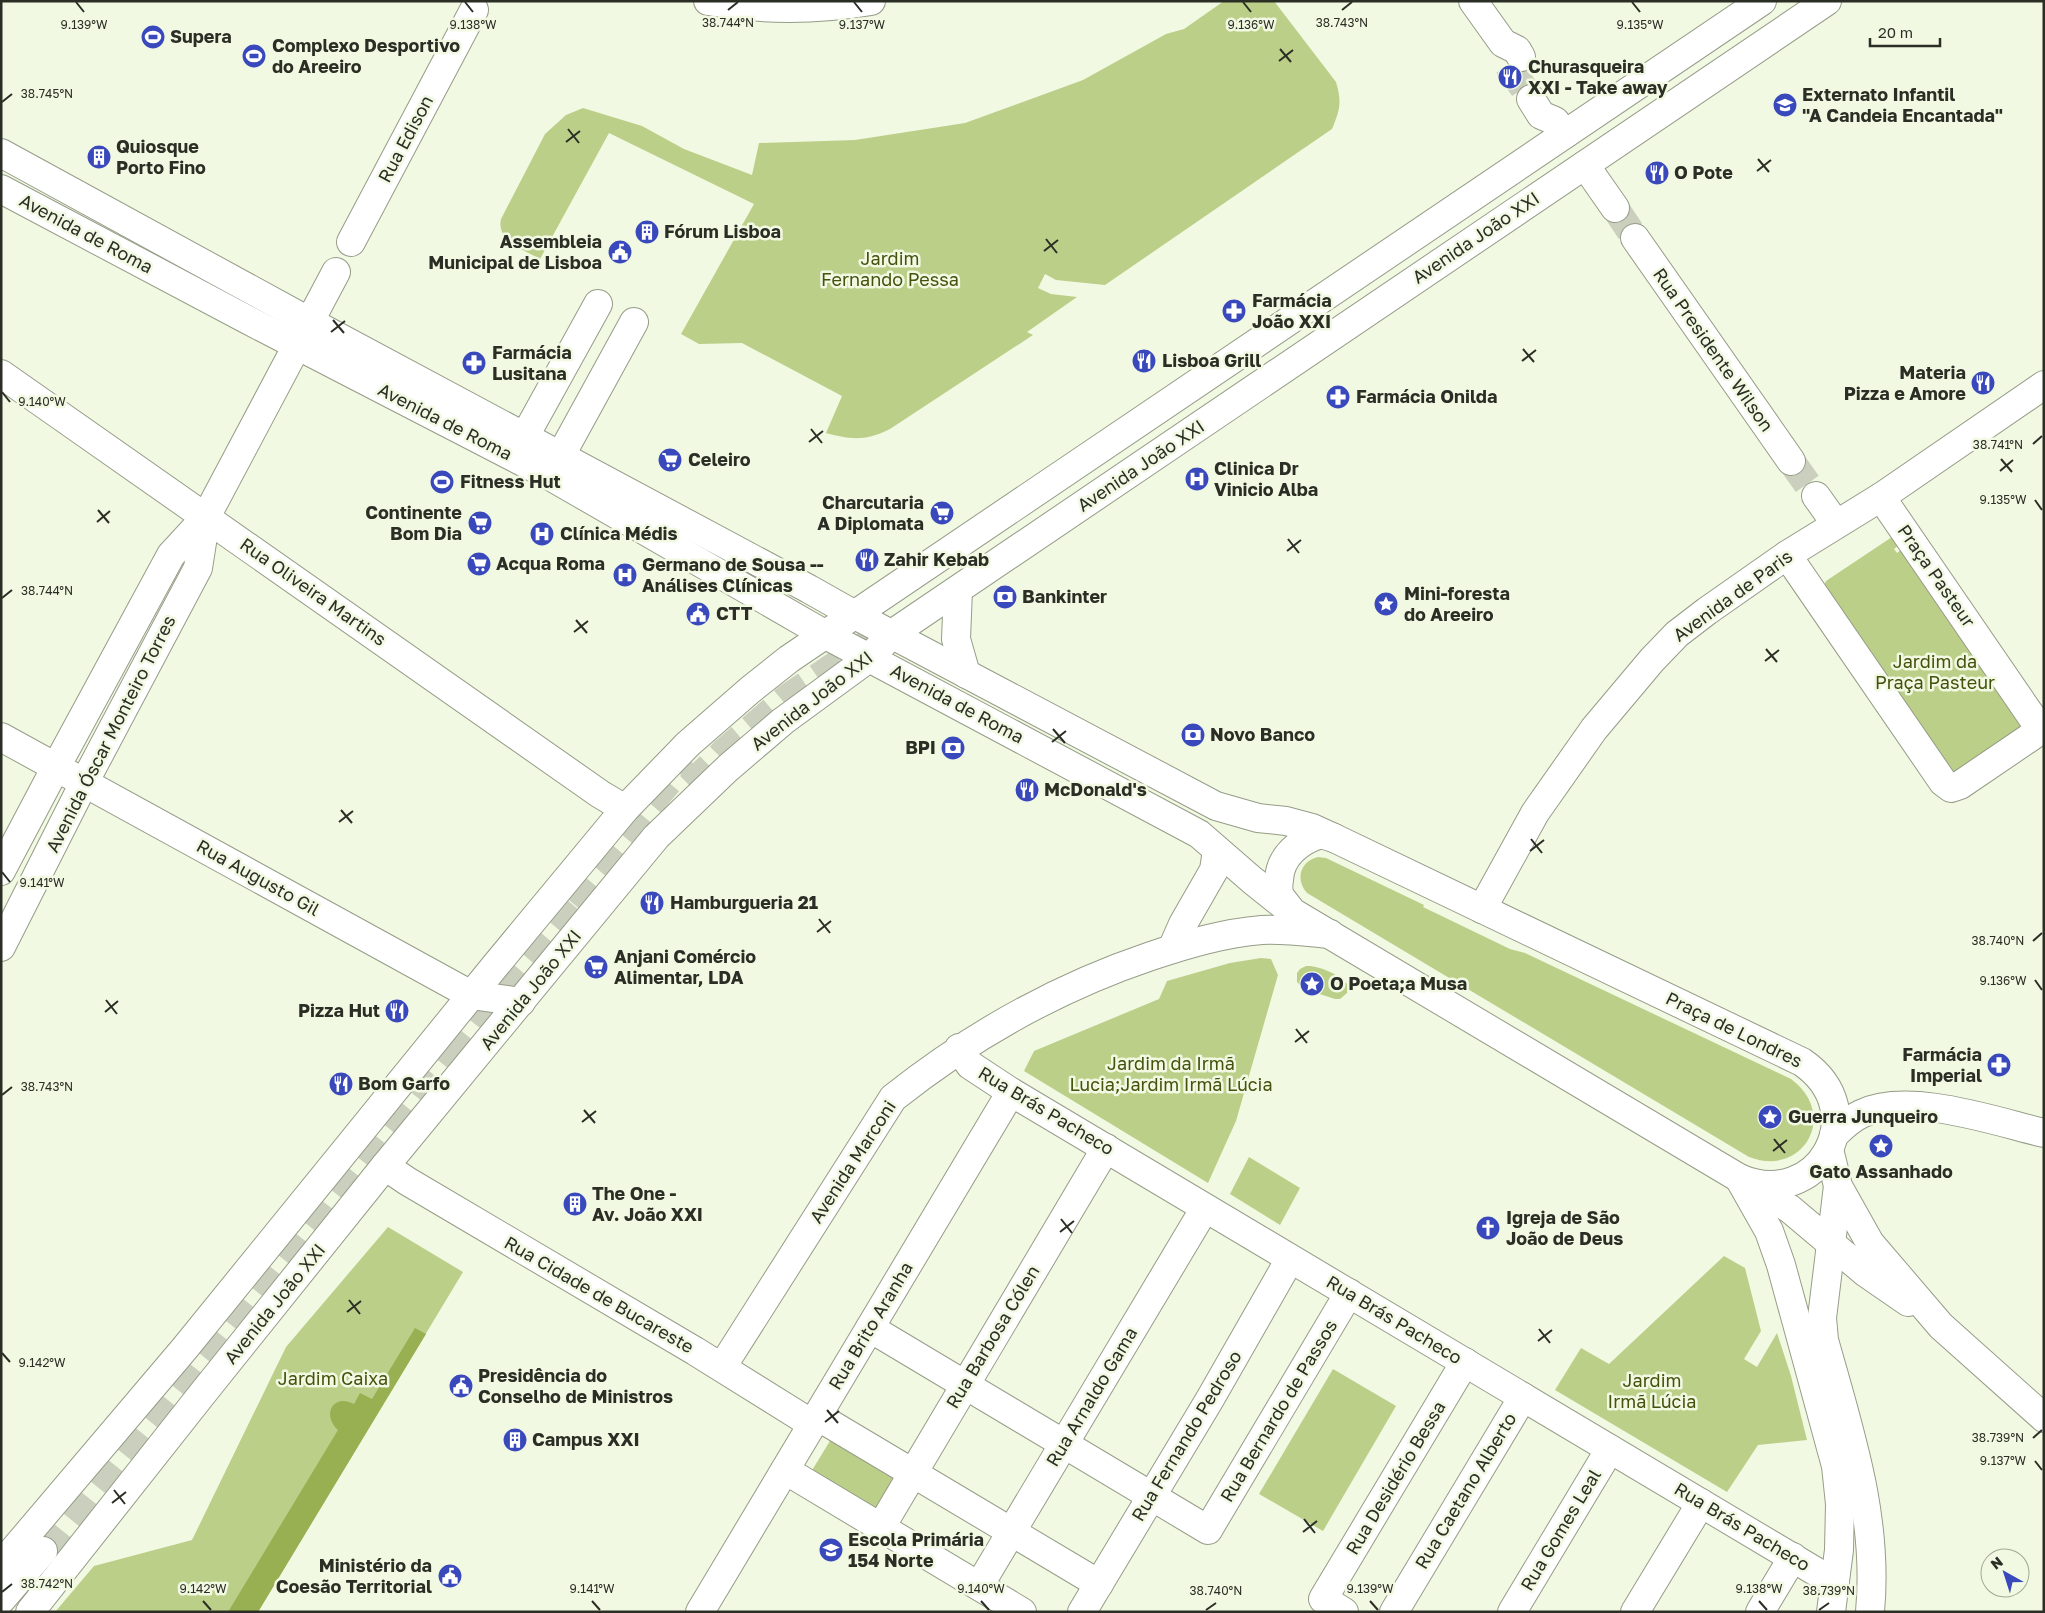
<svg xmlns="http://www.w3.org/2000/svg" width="2045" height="1613" font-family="'Golos Text',sans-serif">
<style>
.green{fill:#bbcf89}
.water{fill:#98af52}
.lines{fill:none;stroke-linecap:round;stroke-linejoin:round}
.minor-tunnel{stroke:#cad0bd;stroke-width:28;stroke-dasharray:28 14;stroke-linecap:butt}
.major-tunnel{stroke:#cad0bd;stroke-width:28;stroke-dasharray:28 14;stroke-linecap:butt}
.minor-casing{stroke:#959c87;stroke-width:30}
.major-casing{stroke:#959c87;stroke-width:30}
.minor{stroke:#fff;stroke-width:28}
.major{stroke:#fff;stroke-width:28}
.ticks{fill:none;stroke:#2b2e25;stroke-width:2}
.labels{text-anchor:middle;stroke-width:5;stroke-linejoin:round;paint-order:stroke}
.poi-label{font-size:18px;font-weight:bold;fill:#2b2e25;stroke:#f2f9e3;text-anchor:start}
.street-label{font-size:18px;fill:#2b2e25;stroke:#f2f9e3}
.park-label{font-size:18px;fill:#44520d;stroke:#f2f9e3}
.ticks-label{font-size:12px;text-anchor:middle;fill:#2b2e25;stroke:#f2f9e3;stroke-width:5;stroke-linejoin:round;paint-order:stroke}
</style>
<rect width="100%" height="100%" fill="#f2f9e3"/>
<!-- green -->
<g class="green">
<path d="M1224,1H1274L1336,82C1342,102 1340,110 1332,129L1105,285L1056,280L1045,274L1038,288L1051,294L1077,297L1027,332L1033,335L890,429C866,441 852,440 826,433L842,396L742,343L699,344L681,334L754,204L609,133L540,259C524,250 496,241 501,219L545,134L566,115L583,108L642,126L684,149L752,175L759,143L855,140L965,123L1083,80L1166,34L1184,29Z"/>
<path d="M1892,537L1899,545L1894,549L1897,553L1902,549L2022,727L1954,773L1824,586L1826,581Z"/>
<path d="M1318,857L1326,858L1424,905L1423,907L1510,949L1525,953L1791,1079C1839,1114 1804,1178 1749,1157L1307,893C1295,880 1300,861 1318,857Z"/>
<path d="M1261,958L1271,959L1278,975L1236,1121L1208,1183L1024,1071L1034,1051L1159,999L1167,981L1230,963Z"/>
<path d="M1306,966C1319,965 1340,975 1348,985L1347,993L1340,999H1335L1304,989L1297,982V973L1300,969Z"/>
<path d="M1249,1157L1300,1188L1280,1225L1230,1194Z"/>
<path d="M388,1227L463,1272L258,1612H55L94,1566L192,1540L286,1347Z"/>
<path d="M1724,1256L1745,1268L1761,1331L1744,1359L1757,1367L1777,1333L1791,1376L1807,1440L1758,1445L1727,1492L1555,1390L1581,1348L1609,1364Z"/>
<path d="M1333,1369L1396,1406L1323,1531L1259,1494Z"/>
<path d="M833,1436L903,1478L881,1514L811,1472Z"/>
</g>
<!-- water -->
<path class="water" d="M415,1328L426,1334L258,1612H228L338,1430C321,1414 334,1393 354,1404L360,1393L372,1399Z"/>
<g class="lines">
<!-- minor-tunnel -->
<g class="minor-tunnel">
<path d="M1508,65L1531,99"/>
<path d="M1615,208L1635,238"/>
<path d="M1791,461L1816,496"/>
</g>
<!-- major-tunnel -->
<g class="major-tunnel">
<path d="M690,786L724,752L787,698L871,641"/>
<path d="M569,900L688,759"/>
<path d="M454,1061L520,978L594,892"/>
<path d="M43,1551L459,1033"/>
</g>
<defs>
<g id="minor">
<path d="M708,1C761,10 818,10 871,1"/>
<path d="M1473,1L1503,43L1517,50L1521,57"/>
<path d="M1531,99L1541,115L1555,121L1565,134"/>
<path d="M1585,165L1615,208"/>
<path d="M1635,238L1791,461"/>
<path d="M351,242L474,10"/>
<path d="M1,374L600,794L625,809"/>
<path d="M525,436L598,304"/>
<path d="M561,455L634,322"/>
<path d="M1816,496L1836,524"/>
<path d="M1787,555L1943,782L1951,788L1960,785L2035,734L2036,723L1881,497"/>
<path d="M1,737L471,995L521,1002"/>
<path d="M1,871L56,767L171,555L206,517"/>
<path d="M1482,909L1535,813L1594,729L1652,660L1677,634L1707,611L1787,555L1881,497L2044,385"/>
<path d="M1,947L84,783L198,568L206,517L336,272"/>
<path d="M1172,949L1183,924L1214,870L1217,850"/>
<path d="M959,1048L970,1065L1011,1092L1835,1583"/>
<path d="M1834,1135C1842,1127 1850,1119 1861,1114C1908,1091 1994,1121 2044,1133"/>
<path d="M385,1166L407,1181L695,1351L812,1424"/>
<path d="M1739,1178L1769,1231L1781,1265L1836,1466L1840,1504L1839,1550L1831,1612"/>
<path d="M1838,1186L1822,1318L1824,1340C1849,1430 1879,1517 1870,1612"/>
<path d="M870,1328L1208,1530L1349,1293"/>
<path d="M722,1367L893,1098C971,1036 1056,988 1151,956C1187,944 1224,933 1262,930C1285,929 1308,932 1330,934"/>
<path d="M817,1416L1099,1584"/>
<path d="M785,1470L1022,1612"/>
<path d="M881,1527L1106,1148"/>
<path d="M979,1586L1205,1208"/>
<path d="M700,1612L1011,1092"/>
<path d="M1082,1612L1210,1399L1290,1259"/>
<path d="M1344,1612L1323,1599L1465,1362"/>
<path d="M1394,1612L1523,1397"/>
<path d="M1512,1612L1610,1449"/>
<path d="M1635,1612L1701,1503"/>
<path d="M1760,1612L1793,1557"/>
</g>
<g id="major">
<path d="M1,153L301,317L809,589L855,615L1216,806L1258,818L1286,821L1312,828L1334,838"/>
<path d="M1,189L248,320L550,476L826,635L1199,834L1252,880L1292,912"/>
<path d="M958,590L956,639L966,674"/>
<path d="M1321,834L1334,838L1802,1062C1875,1112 1818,1212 1739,1178L1292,912C1289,907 1283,901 1280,896C1278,891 1278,885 1279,880C1280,856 1299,841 1321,834Z"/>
<path d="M1829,1149L1838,1186L1870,1243L1941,1326L2044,1418"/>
<path d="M1751,1185L1790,1209L1866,1273L1908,1302"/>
<path d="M1,1565L185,1348L495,966L625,809L688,744L750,690L789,659L1762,1"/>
<path d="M1,1600L43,1551"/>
<path d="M30,1612L203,1393L385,1166L656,837L728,768L783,721L869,658L892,634L1827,1"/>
</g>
</defs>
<!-- minor casing -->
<use href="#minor" class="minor-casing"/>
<!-- major casing -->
<use href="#major" class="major-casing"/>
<!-- minor -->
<use href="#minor" class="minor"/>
<!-- major -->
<use href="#major" class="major"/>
</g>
<!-- ticks -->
<path class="ticks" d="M76,2L84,12M465,2L473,12M854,2L862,12M1243,2L1251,12M1632,2L1640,12M728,10L738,2M1342,10L1352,2M1280,49L1291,62M1279,61L1293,50M2,102L12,94M568,129L579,143M566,142L580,131M1758,159L1769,172M1757,171L1771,160M1046,239L1057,253M1044,251L1058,240M333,320L344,333M331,332L345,321M1523,349L1534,362M1522,361L1536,350M2,392L10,402M811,429L822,443M809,442L823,431M2033,444L2042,436M2001,459L2012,472M2000,471L2013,460M2035,500L2042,510M98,510L109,523M97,522L110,511M1288,539L1299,553M1287,551L1301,540M2,598L12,590M576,620L587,633M574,632L588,621M1766,649L1777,662M1765,661L1779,650M1053,729L1065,743M1052,742L1066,731M341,810L352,823M339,822L353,811M1531,839L1542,853M1530,851L1544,840M2,872L10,882M819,919L830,933M817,932L831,921M2033,941L2042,933M2035,980L2042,990M106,1000L117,1014M105,1012L118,1001M1296,1029L1307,1043M1295,1042L1309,1031M2,1095L12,1087M584,1110L595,1123M582,1122L596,1111M1774,1139L1785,1153M1773,1151L1787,1140M1061,1219L1072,1233M1060,1232L1074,1221M349,1300L360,1314M347,1312L361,1301M1539,1329L1550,1343M1538,1341L1552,1330M2,1353L10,1362M827,1410L838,1423M825,1422L839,1411M2033,1438L2042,1430M2035,1461L2042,1470M114,1490L125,1504M112,1503L126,1492M1304,1519L1315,1533M1303,1532L1317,1521M2,1592L12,1584M203,1601L211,1610M592,1601L600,1610M981,1601L989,1610M1370,1601L1378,1610M1759,1601L1767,1610M1206,1610L1216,1603M1819,1610L1829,1603"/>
<!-- icons -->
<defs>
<symbol id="stadium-disc" viewBox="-11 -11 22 22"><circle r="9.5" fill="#3949bc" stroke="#f2f9e3"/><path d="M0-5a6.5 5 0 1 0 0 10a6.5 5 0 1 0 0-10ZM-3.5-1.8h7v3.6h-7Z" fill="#fff"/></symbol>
<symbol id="restaurant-disc" viewBox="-11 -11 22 22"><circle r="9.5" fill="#3949bc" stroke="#f2f9e3"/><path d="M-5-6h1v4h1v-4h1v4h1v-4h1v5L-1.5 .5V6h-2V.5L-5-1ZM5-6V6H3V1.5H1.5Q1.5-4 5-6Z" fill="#fff"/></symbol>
<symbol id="school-disc" viewBox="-11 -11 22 22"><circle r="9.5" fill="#3949bc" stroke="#f2f9e3"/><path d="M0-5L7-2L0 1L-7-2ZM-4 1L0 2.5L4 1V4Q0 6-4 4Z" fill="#fff"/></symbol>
<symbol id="building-disc" viewBox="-11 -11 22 22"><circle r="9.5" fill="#3949bc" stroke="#f2f9e3"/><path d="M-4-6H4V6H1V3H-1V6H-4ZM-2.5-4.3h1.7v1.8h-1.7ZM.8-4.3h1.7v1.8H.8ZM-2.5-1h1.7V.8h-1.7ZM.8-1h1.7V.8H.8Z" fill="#fff"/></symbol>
<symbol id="civic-disc" viewBox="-11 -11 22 22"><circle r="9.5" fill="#3949bc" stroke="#f2f9e3"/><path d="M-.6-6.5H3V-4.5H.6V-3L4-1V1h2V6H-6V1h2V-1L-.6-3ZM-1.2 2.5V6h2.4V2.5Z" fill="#fff"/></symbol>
<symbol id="pharmacy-disc" viewBox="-11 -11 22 22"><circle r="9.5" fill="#3949bc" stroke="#f2f9e3"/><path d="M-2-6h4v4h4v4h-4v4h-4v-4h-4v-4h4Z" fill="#fff"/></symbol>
<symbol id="supermarket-disc" viewBox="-11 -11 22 22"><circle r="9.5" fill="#3949bc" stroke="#f2f9e3"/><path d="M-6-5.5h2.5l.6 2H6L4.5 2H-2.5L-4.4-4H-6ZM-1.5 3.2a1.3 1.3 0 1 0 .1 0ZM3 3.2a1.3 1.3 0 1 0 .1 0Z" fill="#fff"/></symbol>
<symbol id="hospital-disc" viewBox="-11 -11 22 22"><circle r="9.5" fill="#3949bc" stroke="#f2f9e3"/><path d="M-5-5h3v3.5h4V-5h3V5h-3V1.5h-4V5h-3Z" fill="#fff"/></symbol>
<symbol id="bank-disc" viewBox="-11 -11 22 22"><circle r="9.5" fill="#3949bc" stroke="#f2f9e3"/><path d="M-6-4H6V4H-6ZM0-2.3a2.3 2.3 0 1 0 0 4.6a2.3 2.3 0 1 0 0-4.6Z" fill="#fff"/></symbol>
<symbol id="sight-disc" viewBox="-11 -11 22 22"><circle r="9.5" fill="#3949bc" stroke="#f2f9e3"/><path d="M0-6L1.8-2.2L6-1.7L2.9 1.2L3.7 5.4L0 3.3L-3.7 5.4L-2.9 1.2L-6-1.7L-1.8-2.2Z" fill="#fff"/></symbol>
<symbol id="church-disc" viewBox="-11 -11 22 22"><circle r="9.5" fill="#3949bc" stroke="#f2f9e3"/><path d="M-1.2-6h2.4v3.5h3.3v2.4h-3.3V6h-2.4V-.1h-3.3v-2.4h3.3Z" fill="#fff"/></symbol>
</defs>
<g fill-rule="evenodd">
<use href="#stadium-disc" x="139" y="23" width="28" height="28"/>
<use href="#stadium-disc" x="240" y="42" width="28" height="28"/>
<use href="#restaurant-disc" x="1496" y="63" width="28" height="28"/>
<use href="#school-disc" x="1771" y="91" width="28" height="28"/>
<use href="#building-disc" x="85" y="143" width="28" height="28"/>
<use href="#restaurant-disc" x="1643" y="159" width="28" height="28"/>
<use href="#building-disc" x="633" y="218" width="28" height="28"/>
<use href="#civic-disc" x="606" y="238" width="28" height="28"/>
<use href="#pharmacy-disc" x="1220" y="297" width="28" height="28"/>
<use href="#restaurant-disc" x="1130" y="347" width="28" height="28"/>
<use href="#pharmacy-disc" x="460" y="349" width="28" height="28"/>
<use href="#restaurant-disc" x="1969" y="369" width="28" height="28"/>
<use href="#pharmacy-disc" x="1324" y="383" width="28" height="28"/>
<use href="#supermarket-disc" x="656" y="446" width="28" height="28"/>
<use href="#hospital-disc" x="1183" y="465" width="28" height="28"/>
<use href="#stadium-disc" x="428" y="468" width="28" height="28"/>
<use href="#supermarket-disc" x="928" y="499" width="28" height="28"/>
<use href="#supermarket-disc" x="466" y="509" width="28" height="28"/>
<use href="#hospital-disc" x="528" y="520" width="28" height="28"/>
<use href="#restaurant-disc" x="853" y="546" width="28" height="28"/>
<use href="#supermarket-disc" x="465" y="550" width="28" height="28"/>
<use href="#hospital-disc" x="611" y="561" width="28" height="28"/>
<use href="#bank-disc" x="991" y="583" width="28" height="28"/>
<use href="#sight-disc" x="1372" y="590" width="28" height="28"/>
<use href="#civic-disc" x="684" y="600" width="28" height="28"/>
<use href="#bank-disc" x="1179" y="721" width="28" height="28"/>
<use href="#bank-disc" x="939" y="734" width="28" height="28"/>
<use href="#restaurant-disc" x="1013" y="776" width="28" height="28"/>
<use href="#restaurant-disc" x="638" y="889" width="28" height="28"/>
<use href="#supermarket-disc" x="582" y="953" width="28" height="28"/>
<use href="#sight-disc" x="1298" y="970" width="28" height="28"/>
<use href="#restaurant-disc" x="383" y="997" width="28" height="28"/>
<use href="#pharmacy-disc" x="1985" y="1051" width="28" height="28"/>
<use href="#restaurant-disc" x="327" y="1070" width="28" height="28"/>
<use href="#sight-disc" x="1756" y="1103" width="28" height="28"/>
<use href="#sight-disc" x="1867" y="1132" width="28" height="28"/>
<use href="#building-disc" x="561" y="1190" width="28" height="28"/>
<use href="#church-disc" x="1474" y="1214" width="28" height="28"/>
<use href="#civic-disc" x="447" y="1372" width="28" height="28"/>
<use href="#building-disc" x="501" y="1426" width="28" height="28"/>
<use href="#school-disc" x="817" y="1536" width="28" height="28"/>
<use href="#civic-disc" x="436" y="1562" width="28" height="28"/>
</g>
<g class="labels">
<!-- poi labels -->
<g class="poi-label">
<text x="170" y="43">Supera</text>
<text x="272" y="52">Complexo Desportivo<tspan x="272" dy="21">do Areeiro</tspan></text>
<text x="1528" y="73">Churasqueira<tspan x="1528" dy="21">XXI - Take away</tspan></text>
<text x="1802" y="101">Externato Infantil<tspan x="1802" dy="21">"A Candeia Encantada"</tspan></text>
<text x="116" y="153">Quiosque<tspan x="116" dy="21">Porto Fino</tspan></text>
<text x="1674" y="179">O Pote</text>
<text x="664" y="238">Fórum Lisboa</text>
<text x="602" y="248" text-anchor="end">Assembleia<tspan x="602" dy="21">Municipal de Lisboa</tspan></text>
<text x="1252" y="307">Farmácia<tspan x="1252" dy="21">João XXI</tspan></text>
<text x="492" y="359">Farmácia<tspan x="492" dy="21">Lusitana</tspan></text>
<text x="1162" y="367">Lisboa Grill</text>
<text x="1966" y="379" text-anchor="end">Materia<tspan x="1966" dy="21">Pizza e Amore</tspan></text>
<text x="1356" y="403">Farmácia Onilda</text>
<text x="688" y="466">Celeiro</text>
<text x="1214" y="475">Clinica Dr<tspan x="1214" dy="21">Vinicio Alba</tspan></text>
<text x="460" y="488">Fitness Hut</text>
<text x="924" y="509" text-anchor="end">Charcutaria<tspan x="924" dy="21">A Diplomata</tspan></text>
<text x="462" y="519" text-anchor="end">Continente<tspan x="462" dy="21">Bom Dia</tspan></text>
<text x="560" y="540">Clínica Médis</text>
<text x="884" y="566">Zahir Kebab</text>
<text x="496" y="570">Acqua Roma</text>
<text x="642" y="571">Germano de Sousa --<tspan x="642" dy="21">Análises Clínicas</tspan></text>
<text x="1404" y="600">Mini-foresta<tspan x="1404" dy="21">do Areeiro</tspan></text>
<text x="1022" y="603">Bankinter</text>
<text x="716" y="620">CTT</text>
<text x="1210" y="741">Novo Banco</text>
<text x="936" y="754" text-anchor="end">BPI</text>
<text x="1044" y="796">McDonald's</text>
<text x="670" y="909">Hamburgueria 21</text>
<text x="614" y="963">Anjani Comércio<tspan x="614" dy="21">Alimentar, LDA</tspan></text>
<text x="1330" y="990">O Poeta;a Musa</text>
<text x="380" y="1017" text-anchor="end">Pizza Hut</text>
<text x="1982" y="1061" text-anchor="end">Farmácia<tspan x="1982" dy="21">Imperial</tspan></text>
<text x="358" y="1090">Bom Garfo</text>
<text x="1788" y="1123">Guerra Junqueiro</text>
<text x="1881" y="1178" text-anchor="middle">Gato Assanhado</text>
<text x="592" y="1200">The One -<tspan x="592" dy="21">Av. João XXI</tspan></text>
<text x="1506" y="1224">Igreja de São<tspan x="1506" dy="21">João de Deus</tspan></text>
<text x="478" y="1382">Presidência do<tspan x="478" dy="21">Conselho de Ministros</tspan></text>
<text x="532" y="1446">Campus XXI</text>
<text x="848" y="1546">Escola Primária<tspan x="848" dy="21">154 Norte</tspan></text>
<text x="432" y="1572" text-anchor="end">Ministério da<tspan x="432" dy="21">Coesão Territorial</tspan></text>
</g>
<!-- street labels -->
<g class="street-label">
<text transform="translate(406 139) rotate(-62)" y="6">Rua Edison</text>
<text transform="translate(86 234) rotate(28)" y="6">Avenida de Roma</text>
<text transform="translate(1476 238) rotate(-34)" y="6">Avenida João XXI</text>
<text transform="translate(1713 350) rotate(55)" y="6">Rua Presidente Wilson</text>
<text transform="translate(445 422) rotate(27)" y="6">Avenida de Roma</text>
<text transform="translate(1141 466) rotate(-34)" y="6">Avenida João XXI</text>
<text transform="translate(1936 576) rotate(55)" y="6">Praça Pasteur</text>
<text transform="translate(313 592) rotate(35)" y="6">Rua Oliveira Martins</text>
<text transform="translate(1733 596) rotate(-36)" y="6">Avenida de Paris</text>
<text transform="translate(812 701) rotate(-38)" y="6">Avenida João XXI</text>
<text transform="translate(957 704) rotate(28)" y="6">Avenida de Roma</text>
<text transform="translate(111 734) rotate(-63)" y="6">Avenida Óscar Monteiro Torres</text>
<text transform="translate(258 878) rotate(29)" y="6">Rua Augusto Gil</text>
<text transform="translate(531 990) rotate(-51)" y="6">Avenida João XXI</text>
<text transform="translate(1734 1030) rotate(26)" y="6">Praça de Londres</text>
<text transform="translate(1046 1111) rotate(31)" y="6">Rua Brás Pacheco</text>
<text transform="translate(853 1162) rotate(-57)" y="6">Avenida Marconi</text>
<text transform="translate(599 1295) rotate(30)" y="6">Rua Cidade de Bucareste</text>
<text transform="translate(275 1304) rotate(-51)" y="6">Avenida João XXI</text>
<text transform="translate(1394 1320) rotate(31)" y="6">Rua Brás Pacheco</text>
<text transform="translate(871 1326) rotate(-59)" y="6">Rua Brito Aranha</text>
<text transform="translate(993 1337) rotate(-59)" y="6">Rua Barbosa Cólen</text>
<text transform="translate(1092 1397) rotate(-59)" y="6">Rua Arnaldo Gama</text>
<text transform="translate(1279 1411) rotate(-59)" y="6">Rua Bernardo de Passos</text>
<text transform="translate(1187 1436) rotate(-59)" y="6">Rua Fernando Pedroso</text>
<text transform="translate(1396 1478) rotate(-59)" y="6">Rua Desidério Bessa</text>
<text transform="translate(1466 1491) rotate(-59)" y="6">Rua Caetano Alberto</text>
<text transform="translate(1742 1527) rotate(31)" y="6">Rua Brás Pacheco</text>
<text transform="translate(1561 1530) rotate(-59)" y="6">Rua Gomes Leal</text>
</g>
<!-- park labels -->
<g class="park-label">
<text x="890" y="265">Jardim<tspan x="890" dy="21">Fernando Pessa</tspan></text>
<text x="1935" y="668">Jardim da<tspan x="1935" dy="21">Praça Pasteur</tspan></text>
<text x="1171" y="1070">Jardim da Irmã<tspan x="1171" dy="21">Lucia;Jardim Irmã Lúcia</tspan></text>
<text x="333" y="1385">Jardim Caixa</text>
<text x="1652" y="1387">Jardim<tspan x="1652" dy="21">Irmã Lúcia</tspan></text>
</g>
</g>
<g class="ticks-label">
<text x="728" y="27">38.744°N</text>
<text x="1342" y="27">38.743°N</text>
<text x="1640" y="29">9.135°W</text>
<text x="84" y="29">9.139°W</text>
<text x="473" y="29">9.138°W</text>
<text x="862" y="29">9.137°W</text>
<text x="1251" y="29">9.136°W</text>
<text x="47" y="98">38.745°N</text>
<text x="42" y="406">9.140°W</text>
<text x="1998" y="449">38.741°N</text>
<text x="2003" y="504">9.135°W</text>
<text x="47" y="595">38.744°N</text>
<text x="42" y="887">9.141°W</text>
<text x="1998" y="945">38.740°N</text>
<text x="2003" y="985">9.136°W</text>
<text x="47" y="1091">38.743°N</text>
<text x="42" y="1367">9.142°W</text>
<text x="1998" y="1442">38.739°N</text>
<text x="2003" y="1465">9.137°W</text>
<text x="47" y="1588">38.742°N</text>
<text x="203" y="1593">9.142°W</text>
<text x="592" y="1593">9.141°W</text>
<text x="981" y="1593">9.140°W</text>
<text x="1370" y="1593">9.139°W</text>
<text x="1759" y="1593">9.138°W</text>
<text x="1216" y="1595">38.740°N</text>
<text x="1829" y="1595">38.739°N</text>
</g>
<!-- border -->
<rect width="2045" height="1613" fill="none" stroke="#2b2e25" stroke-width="5"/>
<!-- north arrow -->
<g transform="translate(2005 1573) rotate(321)"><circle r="24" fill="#f2f9e3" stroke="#a2a897"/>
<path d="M0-4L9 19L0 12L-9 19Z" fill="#3949bc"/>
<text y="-8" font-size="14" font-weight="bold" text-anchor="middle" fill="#2b2e25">N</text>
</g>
<!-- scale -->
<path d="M1870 38v8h70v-8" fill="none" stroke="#2b2e25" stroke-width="2.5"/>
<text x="1878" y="38" font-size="15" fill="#2b2e25" stroke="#f2f9e3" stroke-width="4" paint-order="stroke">20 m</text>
</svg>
